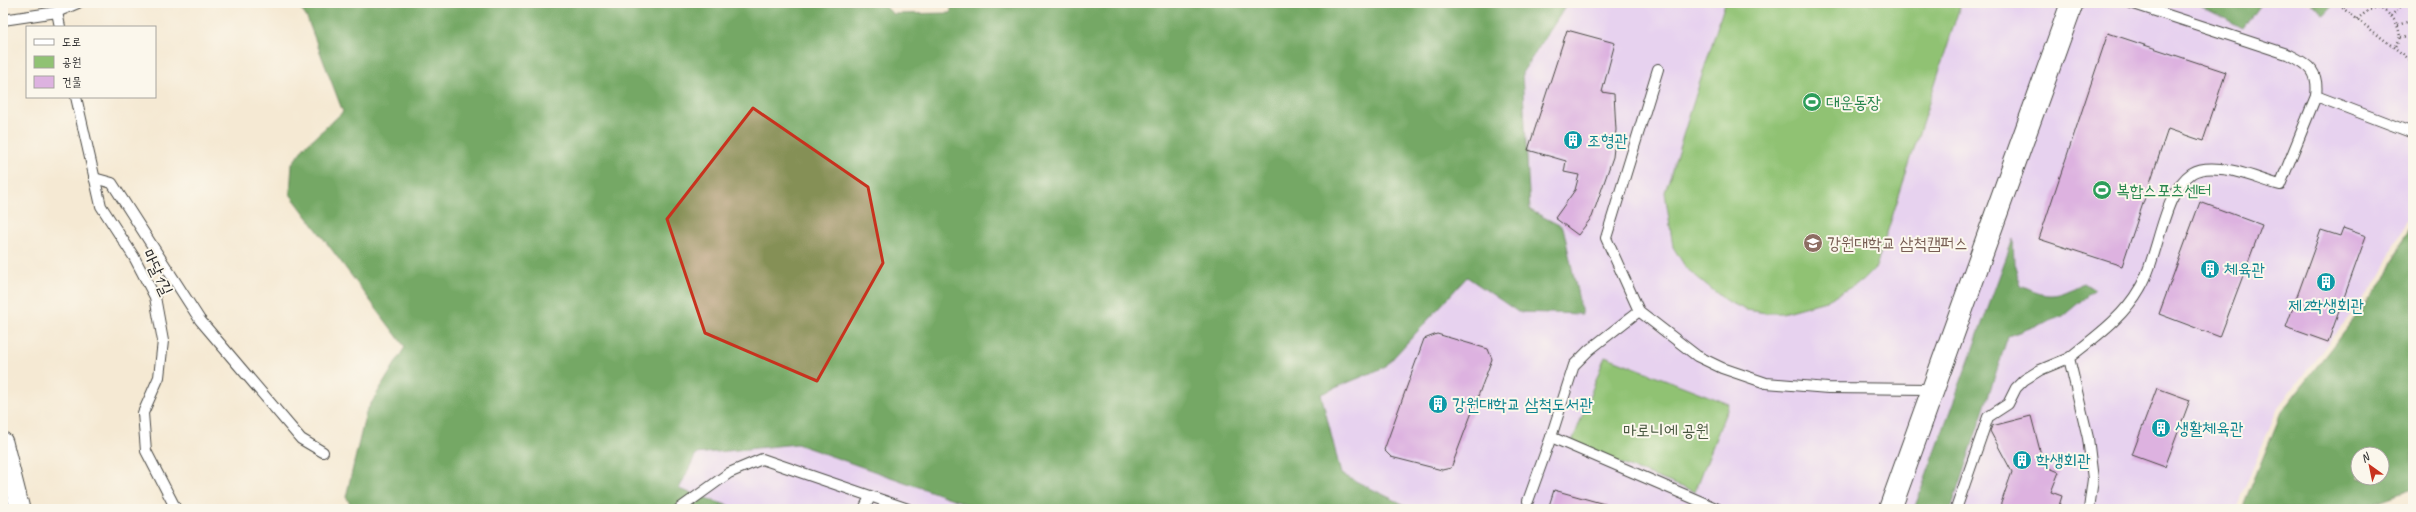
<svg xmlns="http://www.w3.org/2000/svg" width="2416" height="512" font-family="Caveat,'Poor Story',sans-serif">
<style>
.built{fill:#e7d2ef}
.green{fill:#90c273;stroke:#5e764f}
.forest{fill:#74a865;stroke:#506a48;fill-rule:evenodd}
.building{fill:#ddb2e0}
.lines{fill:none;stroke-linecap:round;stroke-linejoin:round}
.lane-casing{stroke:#494844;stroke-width:12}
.street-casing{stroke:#494844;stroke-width:21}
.secondary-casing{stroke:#494844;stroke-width:24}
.path{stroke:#494844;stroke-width:2.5;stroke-dasharray:1 3;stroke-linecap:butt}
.lane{stroke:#fff;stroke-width:10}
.street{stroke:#fff;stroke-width:19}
.secondary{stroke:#fff;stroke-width:22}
.marked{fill:#c8321e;fill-opacity:0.2;stroke:#c8321e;stroke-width:3;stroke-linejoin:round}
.labels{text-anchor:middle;stroke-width:4;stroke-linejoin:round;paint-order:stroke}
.leisure-label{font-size:17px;fill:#27864d;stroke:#fbf7ec;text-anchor:start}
.culture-label{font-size:17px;fill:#0d838f;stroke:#fbf7ec;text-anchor:start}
.education-label{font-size:17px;fill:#785e54;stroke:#fbf7ec;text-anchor:start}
.street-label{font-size:17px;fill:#2b2b2b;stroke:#fbf7ec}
.park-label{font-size:17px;fill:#495841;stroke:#fbf7ec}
</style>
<rect width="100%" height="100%" fill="#fbf7ec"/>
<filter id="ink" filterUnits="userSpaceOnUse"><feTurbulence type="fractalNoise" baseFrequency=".025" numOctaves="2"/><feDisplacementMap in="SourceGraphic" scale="8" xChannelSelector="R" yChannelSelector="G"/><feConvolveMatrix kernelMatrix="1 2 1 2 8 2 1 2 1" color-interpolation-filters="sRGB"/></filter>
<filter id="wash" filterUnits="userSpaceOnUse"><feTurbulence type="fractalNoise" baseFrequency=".012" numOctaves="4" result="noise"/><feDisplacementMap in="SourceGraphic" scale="16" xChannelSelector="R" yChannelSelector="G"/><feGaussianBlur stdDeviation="0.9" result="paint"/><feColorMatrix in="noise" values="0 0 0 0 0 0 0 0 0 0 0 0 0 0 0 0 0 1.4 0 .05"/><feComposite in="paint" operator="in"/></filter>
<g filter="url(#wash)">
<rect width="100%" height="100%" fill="#f5e9d3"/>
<!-- built -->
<path class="built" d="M1492,3H2413V197L2411,209L2380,277L2278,407L2236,509H557Z"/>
<!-- green -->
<g class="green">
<path d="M1725,3H1961L1876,267L1862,281L1826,301L1782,313H1766L1746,310L1725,300L1686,268L1673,247L1665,192Z"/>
<path d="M1605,356L1729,404L1695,492L1571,445Z"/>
</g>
<!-- forest -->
<g class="forest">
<path d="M297,3H882L893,14L951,13V3H1568L1522,73L1530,210L1563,227L1582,314L1518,312L1467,277L1385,367L1321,394L1341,474L1413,509H981L797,444L696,454L679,489L738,509H353L346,497L366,412L405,347L290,194L292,164L304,147L343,112L307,18Z"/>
<path d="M2195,3H2261L2243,28Z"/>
<path d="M2311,3H2335L2324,15Z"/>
<path d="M2413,218V489L2356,509H2242L2282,411L2385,279ZM2358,454H2382V478H2358Z"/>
<path d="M2013,239L2014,264L2021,286C2048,299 2057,298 2083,283L2094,290L2063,316L2008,336L1951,509H1914Z"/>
</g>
<g id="blocks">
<!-- building -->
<g class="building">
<path d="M1567,30L1615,43L1602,92L1614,94L1616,130L1613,157L1592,217L1578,235L1555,218L1575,190L1579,175L1564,172L1566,161L1528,150Z"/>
<path d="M2108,33L2226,72L2203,141L2168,129L2122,266L2039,239Z"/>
<path d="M2200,202L2262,225L2220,337L2159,314Z"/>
<path d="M2343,228L2366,236L2328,342L2286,327L2321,230L2340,236Z"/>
<path d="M1437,334L1488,349L1492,359L1451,468L1442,470L1391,457L1384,450L1424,339Z"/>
<path d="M2157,388L2190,400L2165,467L2132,455Z"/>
<path d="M2031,416L2044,466L2059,472L2051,492L2062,496L2058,509H1999L2012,472L1990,431L1992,426Z"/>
<path d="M1554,490L1608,505L1607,509H1548Z"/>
</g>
</g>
</g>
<g filter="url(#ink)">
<use href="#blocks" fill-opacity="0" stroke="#494844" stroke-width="1"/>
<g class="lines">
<defs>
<g id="lane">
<path d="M2131,3L2290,55C2310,65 2319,72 2316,96L2413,133"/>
<path d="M57,12L60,27"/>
<path d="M3,20L57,12L78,3"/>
<path d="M1658,69L1606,238L1639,311L1697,356L1722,368L1766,383L1828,388L1931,389"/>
<path d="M76,97L101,206L134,257L155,297L163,341L159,377L143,413L146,451L176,509"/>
<path d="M94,178L112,183L200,320L301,439L323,452"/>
<path d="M1639,311L1589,350L1574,365L1551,437L1718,509"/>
<path d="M1528,501L1551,437"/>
<path d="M679,509L729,473L762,459L908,509"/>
<path d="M864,509L870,497"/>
<path d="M1956,509L1988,417L2008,404L2016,388L2024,380L2040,370L2069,358"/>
<path d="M2089,509L2093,479L2088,438L2069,358C2095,337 2123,318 2140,288C2159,257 2162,193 2192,173C2200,168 2212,168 2221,169C2240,170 2261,180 2280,185L2316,96"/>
</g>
<path id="street" d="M3,442L20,509"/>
<path id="secondary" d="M1890,509L2072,3"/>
</defs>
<!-- lane casing -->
<use href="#lane" class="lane-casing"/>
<!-- street casing -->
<use href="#street" class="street-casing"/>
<!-- secondary casing -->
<use href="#secondary" class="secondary-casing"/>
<!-- path -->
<g class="path">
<path d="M2336,3L2413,62"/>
<path d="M2367,3L2369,10"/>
<path d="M2412,3L2413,5"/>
<path d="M2344,8L2350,3"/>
<path d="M2380,8L2381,3"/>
<path d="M2391,16L2404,3"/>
<path d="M2357,19L2369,10L2380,8C2393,16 2398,22 2400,37L2394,48"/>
<path d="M2398,25L2413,20"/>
<path d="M2400,37L2413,39"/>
</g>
<!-- lane -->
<use href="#lane" class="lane"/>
<!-- street -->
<use href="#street" class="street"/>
<!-- secondary -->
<use href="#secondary" class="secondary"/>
</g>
</g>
<!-- marked area -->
<path class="marked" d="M753,108L868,187L883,263L817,381L705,333L667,219Z"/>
<!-- icons -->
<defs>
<symbol id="stadium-disc" viewBox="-11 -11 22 22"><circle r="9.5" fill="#2e9e5b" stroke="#fbf7ec"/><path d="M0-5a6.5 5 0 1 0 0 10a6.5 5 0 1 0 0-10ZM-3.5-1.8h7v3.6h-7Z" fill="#fff"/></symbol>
<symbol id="building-disc" viewBox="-11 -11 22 22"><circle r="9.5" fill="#0f9aa8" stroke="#fbf7ec"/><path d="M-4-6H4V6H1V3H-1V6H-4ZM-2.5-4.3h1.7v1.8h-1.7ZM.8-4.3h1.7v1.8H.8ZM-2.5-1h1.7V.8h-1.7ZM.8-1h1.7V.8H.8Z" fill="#fff"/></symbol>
<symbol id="university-disc" viewBox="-11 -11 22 22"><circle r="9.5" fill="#8d6e63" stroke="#fbf7ec"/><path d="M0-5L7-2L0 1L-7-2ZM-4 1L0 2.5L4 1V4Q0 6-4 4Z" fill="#fff"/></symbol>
</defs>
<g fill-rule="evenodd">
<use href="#stadium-disc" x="1801" y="91" width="22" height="22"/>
<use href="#building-disc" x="1562" y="129" width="22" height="22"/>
<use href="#stadium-disc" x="2091" y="179" width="22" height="22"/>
<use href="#university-disc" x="1802" y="232" width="22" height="22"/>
<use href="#building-disc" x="2199" y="258" width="22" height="22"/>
<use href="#building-disc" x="2315" y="271" width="22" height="22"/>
<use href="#building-disc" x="1427" y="393" width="22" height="22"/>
<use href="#building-disc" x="2150" y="417" width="22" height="22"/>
<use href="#building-disc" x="2011" y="449" width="22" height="22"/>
</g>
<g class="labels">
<!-- leisure labels -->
<g class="leisure-label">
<text x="1826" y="108">대운동장</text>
<text x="2116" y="196">복합스포츠센터</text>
</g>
<!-- culture labels -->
<g class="culture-label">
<text x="1587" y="146">조형관</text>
<text x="2224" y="275">체육관</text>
<text x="2326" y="311" text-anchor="middle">제2학생회관</text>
<text x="1452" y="410">강원대학교 삼척도서관</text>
<text x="2175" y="434">생활체육관</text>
<text x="2036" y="466">학생회관</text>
</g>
<!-- education labels -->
<g class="education-label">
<text x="1827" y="249">강원대학교 삼척캠퍼스</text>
</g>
<!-- street labels -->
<g class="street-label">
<text transform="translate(158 272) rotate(65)" y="6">마달1길</text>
</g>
<!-- park labels -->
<g class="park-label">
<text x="1666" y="436">마로니에 공원</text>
</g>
</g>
<!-- margin -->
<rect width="2416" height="512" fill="none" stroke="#fbf7ec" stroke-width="16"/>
<!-- legend -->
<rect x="26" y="26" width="130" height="72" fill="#fbf7ec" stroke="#a8a59f"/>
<rect x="34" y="39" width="20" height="6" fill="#ffffff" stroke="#a8a59f"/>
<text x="62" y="46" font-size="12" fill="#2b2b2b">도로</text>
<rect x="34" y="56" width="20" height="12" fill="#90c273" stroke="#a8a59f"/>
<text x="62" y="66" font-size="12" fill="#2b2b2b">공원</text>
<rect x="34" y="76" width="20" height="12" fill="#ddb2e0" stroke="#a8a59f"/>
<text x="62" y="86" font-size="12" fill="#2b2b2b">건물</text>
<!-- north arrow -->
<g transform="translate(2370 466) rotate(327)"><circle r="19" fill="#fbf7ec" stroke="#a8a59f"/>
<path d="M0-3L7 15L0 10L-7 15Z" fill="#c8321e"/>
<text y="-6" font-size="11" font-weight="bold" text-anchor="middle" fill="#2b2b2b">N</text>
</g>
</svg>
